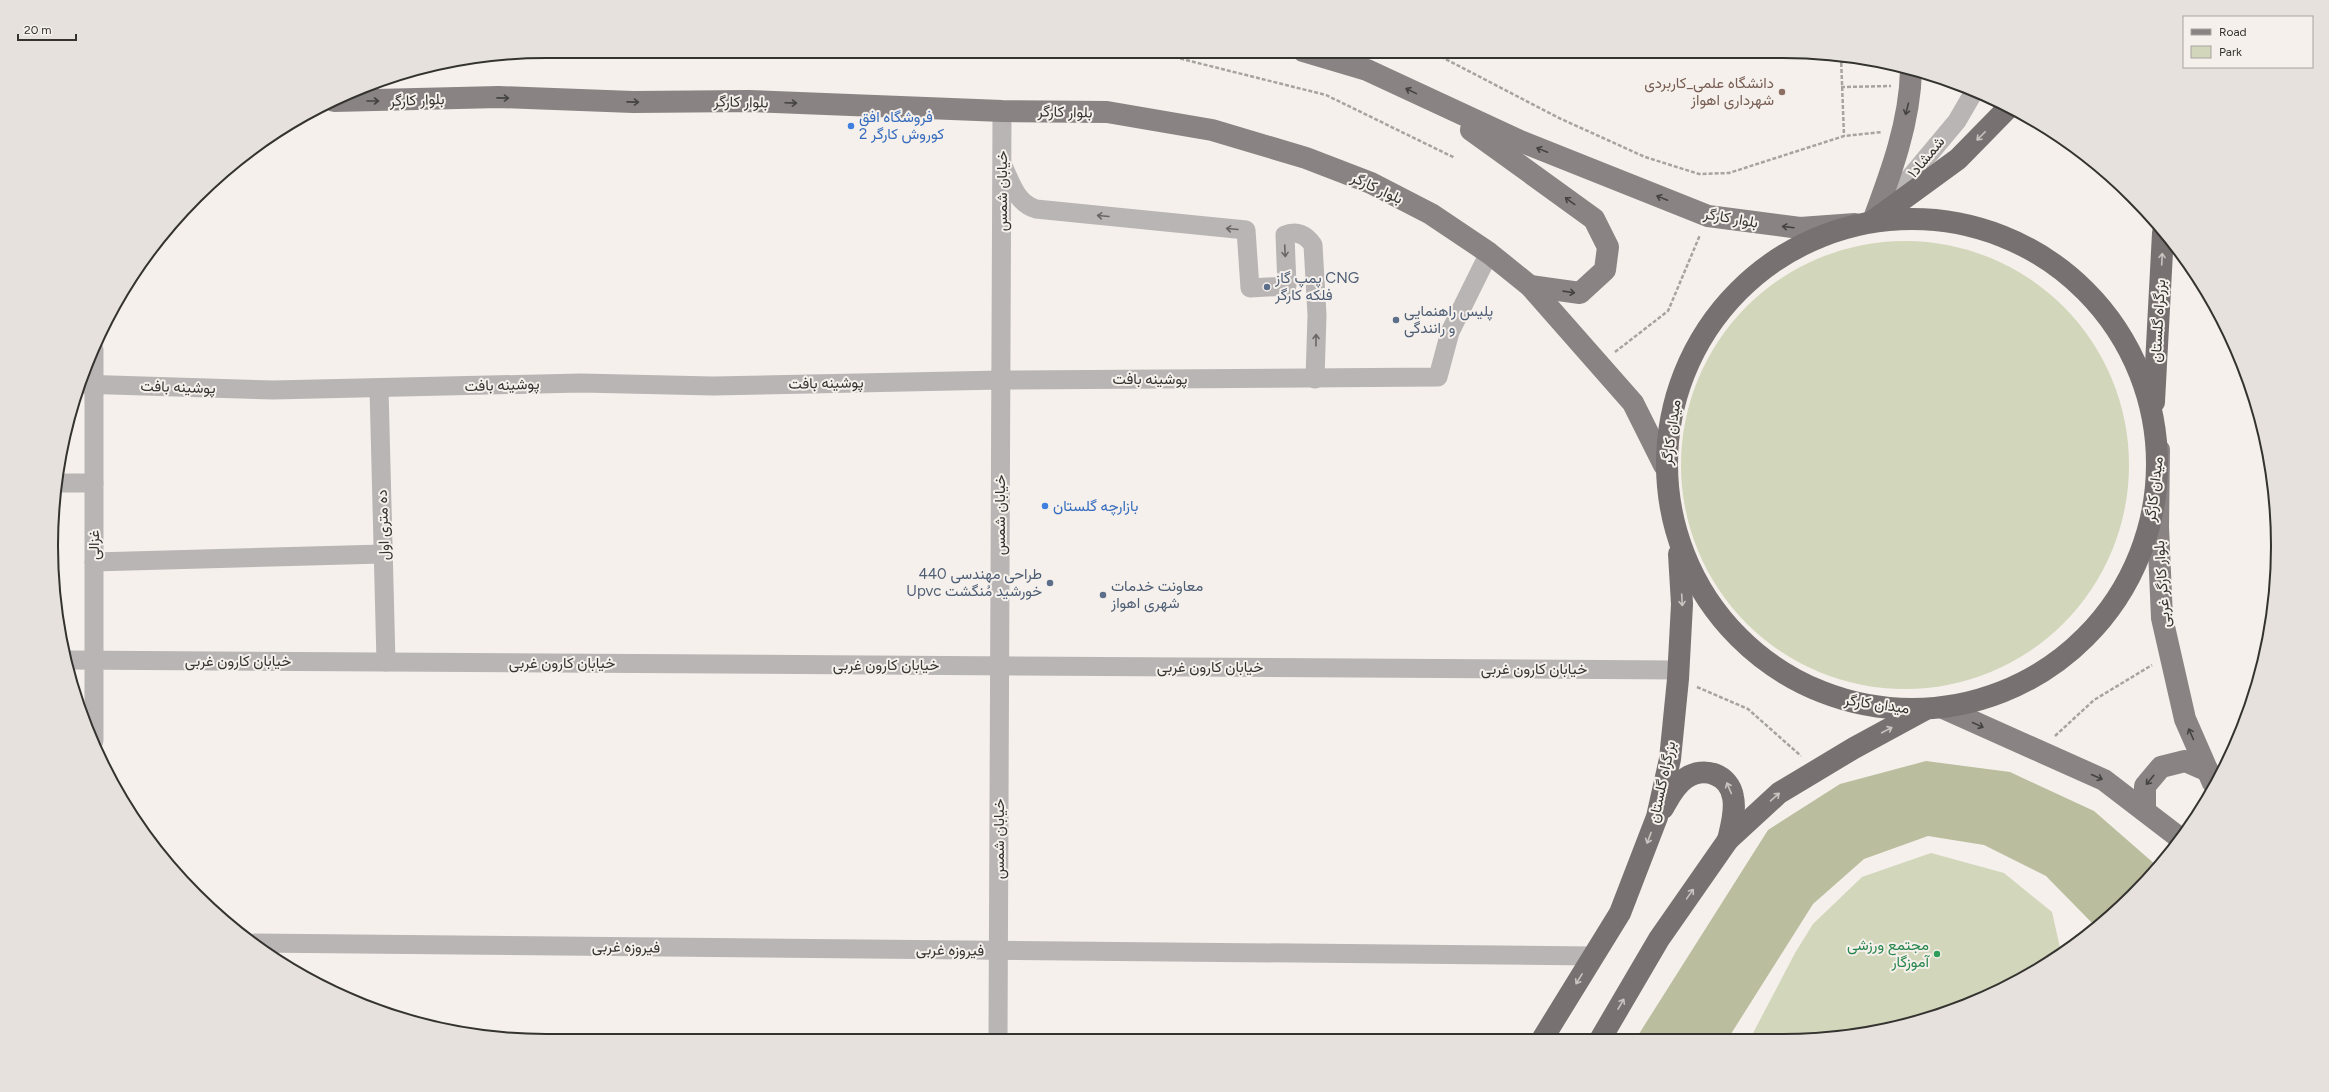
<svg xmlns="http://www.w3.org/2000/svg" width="2329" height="1092" font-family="Figtree,Vazirmatn,sans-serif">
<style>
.green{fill:#d2d6ba}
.forest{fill:#babe9e}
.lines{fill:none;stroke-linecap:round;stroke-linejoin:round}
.path{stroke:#a7a4a0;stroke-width:2.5;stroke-dasharray:4 2;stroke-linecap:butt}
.minor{stroke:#b9b5b5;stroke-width:19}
.major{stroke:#898383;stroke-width:22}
.highway{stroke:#787171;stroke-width:22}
.oneway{stroke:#454341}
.oneway2{stroke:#c9c4c0}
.oneway3{stroke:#696765}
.education-dot{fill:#8d6e63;stroke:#f5f0eb;stroke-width:1.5}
.shop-dot{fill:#3f7fe0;stroke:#f5f0eb;stroke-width:1.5}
.service-dot{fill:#5c6f8a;stroke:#f5f0eb;stroke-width:1.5}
.leisure-dot{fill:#2e9e5b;stroke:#f5f0eb;stroke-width:1.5}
.labels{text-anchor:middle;stroke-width:4;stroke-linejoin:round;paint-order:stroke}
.education-label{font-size:15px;fill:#785e54;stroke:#f5f0eb;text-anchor:end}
.street-label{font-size:15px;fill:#343330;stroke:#f5f0eb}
.shop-label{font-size:15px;fill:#366cbe;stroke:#f5f0eb;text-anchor:start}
.service-label{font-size:15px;fill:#4e5e75;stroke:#f5f0eb;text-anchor:start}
.leisure-label{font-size:15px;fill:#27864d;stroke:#f5f0eb;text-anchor:end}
.rim{fill:none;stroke:#343330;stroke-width:2}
</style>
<rect width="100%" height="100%" fill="#f5f0eb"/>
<!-- green -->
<g class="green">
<circle cx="1905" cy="465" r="224"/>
<path d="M1931,853L2004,873L2052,912L2061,952L1973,1003L1848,1037H1751L1795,953L1813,924L1862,877Z"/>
</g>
<!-- forest -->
<path class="forest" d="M1926,761L2010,772L2094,811L2157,866L2096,927L2046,876L1984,845L1928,836L1864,859L1813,904L1729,1037H1637L1768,830L1840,784Z"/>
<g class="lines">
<!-- path -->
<g class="path">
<path d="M1109,51L1158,53L1326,95L1455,158"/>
<path d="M1430,51L1559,118L1645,157L1699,174L1729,173L1844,136L1882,132"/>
<path d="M1841,57L1844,136"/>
<path d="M1840,62L1879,60"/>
<path d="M1841,87L1891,86"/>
<path d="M1615,352L1668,311L1700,235"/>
<path d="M1697,687L1748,709L1801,756"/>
<path d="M2055,736L2094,700L2152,665"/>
</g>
<!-- minor -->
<g class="minor">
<path d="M1004,168C1012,185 1017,203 1036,209L1246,230L1250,288L1287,286L1285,235C1297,230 1306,235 1313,245L1317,315L1315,379"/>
<path d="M1886,206L1957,121L1975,90"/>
<path d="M79,384L273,390L581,383L713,386L1001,380L1438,377L1450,332L1489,253"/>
<path d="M379,388L386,662"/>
<path d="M57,483H94"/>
<path d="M94,562L383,554"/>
<path d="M67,660L1678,670"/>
<path d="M94,741V349"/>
<path d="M254,943L1593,956"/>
<path d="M998,1040L1002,111"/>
</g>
<!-- major -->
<g class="major">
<path d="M1303,51L1367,70L1520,141L1708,216L1800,228L1855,224"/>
<path d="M334,101L499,97L633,102L749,101L1002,111L1107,112L1212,130L1306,158L1371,183L1431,214L1489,253L1530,286L1633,403L1664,465"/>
<path d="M1471,130L1594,219L1608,247L1605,270L1580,293L1530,286"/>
<path d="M1873,221C1891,173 1910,122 1911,70"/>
<path d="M2159,450L2158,527L2162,618L2185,719L2213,783"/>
<path d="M1943,708L2104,780L2181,839"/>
<path d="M2145,811V786L2161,767L2185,761L2208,771"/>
</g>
<!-- highway -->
<g class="highway">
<circle cx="1912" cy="464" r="245"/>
<path d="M1873,221L1958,159L2008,108"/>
<path d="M2154,402L2163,233"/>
<path d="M1663,808C1669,798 1675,785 1686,778C1704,766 1729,774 1733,797C1736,811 1731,827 1728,840"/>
<path d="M1543,1038L1620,913L1657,817L1670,759L1678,679L1682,604L1679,554"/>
<path d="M1601,1038L1659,939L1728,840L1779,793L1854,748L1924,710"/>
</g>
</g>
<!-- one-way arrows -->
<defs><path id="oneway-shaft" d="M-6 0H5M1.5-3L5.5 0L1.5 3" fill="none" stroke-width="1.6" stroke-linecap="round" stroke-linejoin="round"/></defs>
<g class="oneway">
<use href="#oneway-shaft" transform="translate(1411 91) rotate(-154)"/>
<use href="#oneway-shaft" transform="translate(503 98) rotate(1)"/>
<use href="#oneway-shaft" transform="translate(373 101)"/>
<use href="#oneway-shaft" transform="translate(633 102) rotate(1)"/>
<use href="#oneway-shaft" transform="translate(791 103) rotate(2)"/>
<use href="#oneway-shaft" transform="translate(1907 109) rotate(104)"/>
<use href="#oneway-shaft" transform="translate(1542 150) rotate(-158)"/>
<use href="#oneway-shaft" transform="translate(1662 198) rotate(-158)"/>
<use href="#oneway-shaft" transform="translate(1570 201) rotate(-144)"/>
<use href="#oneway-shaft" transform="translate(1788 227) rotate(-173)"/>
<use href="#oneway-shaft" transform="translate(1569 292) rotate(8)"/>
<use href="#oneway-shaft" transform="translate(1978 725) rotate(25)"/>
<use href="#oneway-shaft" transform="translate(2191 734) rotate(-114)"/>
<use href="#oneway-shaft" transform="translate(2097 777) rotate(24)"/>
<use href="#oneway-shaft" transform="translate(2150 780) rotate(129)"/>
</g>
<g class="oneway2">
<use href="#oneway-shaft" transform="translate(1981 136) rotate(135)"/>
<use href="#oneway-shaft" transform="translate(2162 259) rotate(-87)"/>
<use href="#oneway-shaft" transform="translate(1682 600) rotate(87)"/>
<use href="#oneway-shaft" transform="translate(1887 730) rotate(-28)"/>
<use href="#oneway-shaft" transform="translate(1729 788) rotate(-113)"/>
<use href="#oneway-shaft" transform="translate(1775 797) rotate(-41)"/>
<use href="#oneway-shaft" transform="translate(1649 838) rotate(111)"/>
<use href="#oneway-shaft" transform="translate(1690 894) rotate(-55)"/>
<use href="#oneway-shaft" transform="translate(1579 979) rotate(122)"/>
<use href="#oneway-shaft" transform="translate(1621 1004) rotate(-60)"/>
</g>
<g class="oneway3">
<use href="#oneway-shaft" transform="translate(1103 216) rotate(-175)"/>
<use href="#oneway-shaft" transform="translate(1232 229) rotate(-175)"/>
<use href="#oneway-shaft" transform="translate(1285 251) rotate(87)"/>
<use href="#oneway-shaft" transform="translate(1316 340) rotate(-89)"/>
</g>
<!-- markers -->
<circle class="education-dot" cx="1782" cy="92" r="4"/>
<g class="shop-dot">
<circle cx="851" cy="126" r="4"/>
<circle cx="1045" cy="506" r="4"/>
</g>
<g class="service-dot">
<circle cx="1267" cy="287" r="4"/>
<circle cx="1396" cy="320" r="4"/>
<circle cx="1050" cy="583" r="4"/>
<circle cx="1103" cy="595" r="4"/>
</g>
<circle class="leisure-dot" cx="1937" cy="954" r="4"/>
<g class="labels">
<!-- education labels -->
<g class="education-label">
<text x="1774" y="88">دانشگاه علمی_کاربردی<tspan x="1774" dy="17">شهرداری اهواز</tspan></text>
</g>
<!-- street labels -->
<g class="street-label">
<text transform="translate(417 100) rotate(-2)" y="5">بلوار کارگر</text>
<text transform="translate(741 102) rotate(1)" y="5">بلوار کارگر</text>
<text transform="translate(1065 112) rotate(1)" y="5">بلوار کارگر</text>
<text transform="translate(1926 157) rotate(-50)" y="5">شمشاد۱</text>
<text transform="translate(1377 188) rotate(25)" y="5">بلوار کارگر</text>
<text transform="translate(1002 191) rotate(-90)" y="5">خیابان شمس</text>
<text transform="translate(1731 218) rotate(10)" y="5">بلوار کارگر</text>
<text transform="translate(2158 321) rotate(-87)" y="5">بزرگراه گلستان</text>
<text x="1150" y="384">پوشینه بافت</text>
<text transform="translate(826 383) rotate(-1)" y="5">پوشینه بافت</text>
<text transform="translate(502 385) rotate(-2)" y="5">پوشینه بافت</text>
<text transform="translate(178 387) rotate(2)" y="5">پوشینه بافت</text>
<text transform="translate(1671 432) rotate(-82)" y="5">میدان کارگر</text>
<text transform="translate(2154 489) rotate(-83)" y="5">میدان کارگر</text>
<text transform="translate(1000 515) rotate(-90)" y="5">خیابان شمس</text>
<text transform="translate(383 525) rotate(-92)" y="5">ده متری اول</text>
<text transform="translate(94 545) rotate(-90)" y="5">غزالی</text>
<text transform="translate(2162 584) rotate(-94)" y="5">بلوار کارگر غربی</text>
<text x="238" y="666">خیابان کارون غربی</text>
<text x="562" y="668">خیابان کارون غربی</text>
<text x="886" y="670">خیابان کارون غربی</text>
<text x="1210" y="672">خیابان کارون غربی</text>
<text x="1534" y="674">خیابان کارون غربی</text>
<text transform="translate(1877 704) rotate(8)" y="5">میدان کارگر</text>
<text transform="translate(1662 782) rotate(-78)" y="5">بزرگراه گلستان</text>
<text transform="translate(999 839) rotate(-90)" y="5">خیابان شمس</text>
<text transform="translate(626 947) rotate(1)" y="5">فیروزه غربی</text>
<text transform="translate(950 950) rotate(1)" y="5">فیروزه غربی</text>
</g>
<!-- shop labels -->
<g class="shop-label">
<text x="859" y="122">فروشگاه افق<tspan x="859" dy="17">کوروش کارگر 2</tspan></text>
<text x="1053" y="511">بازارچه گلستان</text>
</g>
<!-- service labels -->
<g class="service-label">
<text x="1275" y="283">پمپ گاز CNG<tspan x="1275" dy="17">فلکه کارگر</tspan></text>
<text x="1404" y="316">پلیس راهنمایی<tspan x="1404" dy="17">و رانندگی</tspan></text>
<text x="1042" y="579" text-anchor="end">طراحی مهندسی 440<tspan x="1042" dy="17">Upvc خورشید مُنگشت</tspan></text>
<text x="1111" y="591">معاونت خدمات<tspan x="1111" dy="17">شهری اهواز</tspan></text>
</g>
<!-- leisure labels -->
<g class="leisure-label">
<text x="1929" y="950">مجتمع ورزشی<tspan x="1929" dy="17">آموزگار</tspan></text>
</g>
</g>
<!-- crop -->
<path d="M0 0H2329V1092H0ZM546 58H1783A488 488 0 0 1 2271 546V546A488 488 0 0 1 1783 1034H546A488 488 0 0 1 58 546V546A488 488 0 0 1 546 58Z" fill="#e6e1dc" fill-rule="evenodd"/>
<path class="rim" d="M546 58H1783A488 488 0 0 1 2271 546V546A488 488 0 0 1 1783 1034H546A488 488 0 0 1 58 546V546A488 488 0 0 1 546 58Z"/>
<!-- legend -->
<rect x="2183" y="16" width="130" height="52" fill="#f5f0eb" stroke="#a8a4a0"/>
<rect x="2191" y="29" width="20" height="6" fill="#898383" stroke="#a8a4a0"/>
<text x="2219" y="36" font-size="12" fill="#343330">Road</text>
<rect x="2191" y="46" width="20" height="12" fill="#d2d6ba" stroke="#a8a4a0"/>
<text x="2219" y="56" font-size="12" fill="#343330">Park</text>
<!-- scale -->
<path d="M18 34v6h58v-6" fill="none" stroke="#343330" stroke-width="2"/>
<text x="24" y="34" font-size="12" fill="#343330" stroke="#f5f0eb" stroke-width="3" paint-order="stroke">20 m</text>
</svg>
